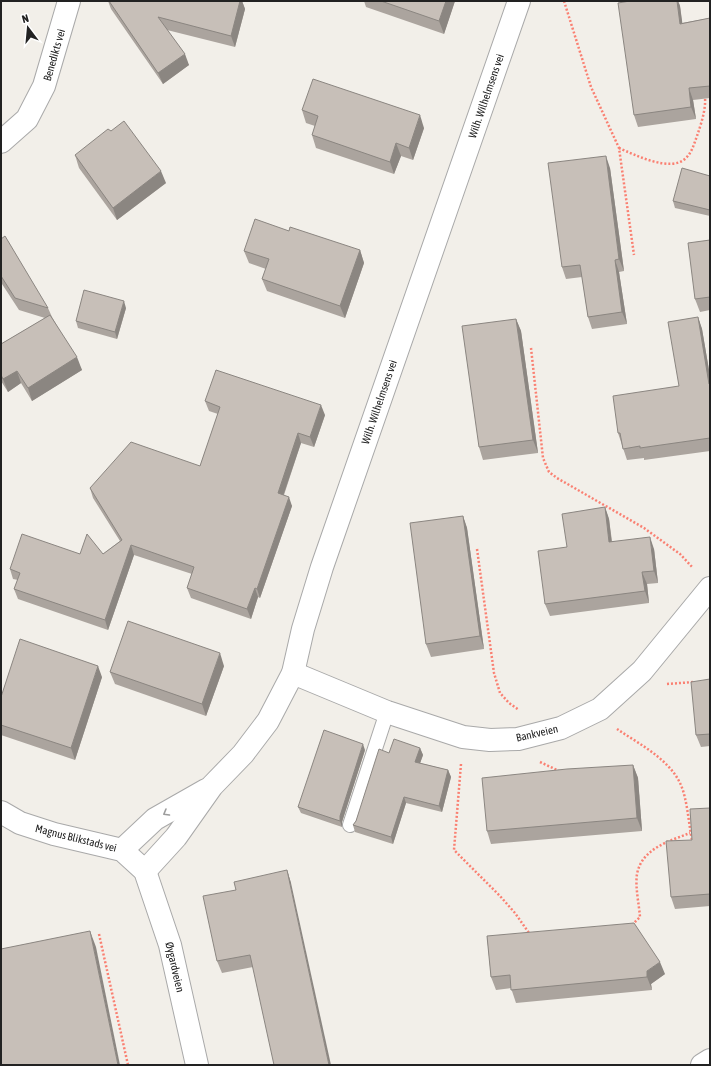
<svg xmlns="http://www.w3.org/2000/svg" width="711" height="1066" font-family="'Asap Condensed',sans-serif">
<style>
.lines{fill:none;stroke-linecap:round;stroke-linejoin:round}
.service-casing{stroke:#a9a9a9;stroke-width:16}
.minor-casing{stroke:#a9a9a9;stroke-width:24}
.tertiary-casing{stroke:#a9a9a9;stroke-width:24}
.path{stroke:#fa8072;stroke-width:2.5;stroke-dasharray:2 2;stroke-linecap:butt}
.service{stroke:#fff;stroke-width:14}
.minor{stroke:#fff;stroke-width:22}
.tertiary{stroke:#fff;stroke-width:22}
.wall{fill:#aba49e}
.shaded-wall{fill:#8b8681}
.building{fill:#c7bfb8;stroke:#8b8681}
.oneway{stroke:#9c9c9c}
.labels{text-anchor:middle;stroke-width:3;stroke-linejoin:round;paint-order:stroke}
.street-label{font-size:11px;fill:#222;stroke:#fff}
</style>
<rect width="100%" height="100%" fill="#f2efe9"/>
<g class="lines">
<defs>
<path id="service" d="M350,825L387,712"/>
<g id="minor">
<path d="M1,142L27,119L44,86L69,1"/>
<path d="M293,673L387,712L463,737L490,740L518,739L561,728L600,709L642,671L710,588"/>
</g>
<g id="tertiary">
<path d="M1,812L20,823L54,834L122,850L145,871L170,945L197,1065"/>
<path d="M122,850L155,819L206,790"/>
<path d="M145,871L176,837L212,786L243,754L268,721L293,673L303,629L322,567L519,1"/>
<path d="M702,1065L710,1060"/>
</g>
</defs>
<!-- service casing -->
<use href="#service" class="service-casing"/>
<!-- minor casing -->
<use href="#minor" class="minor-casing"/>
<!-- tertiary casing -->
<use href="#tertiary" class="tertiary-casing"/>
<!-- path -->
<g class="path">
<path d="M564,1L591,87L619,148L634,255"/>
<path d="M619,148C635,155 671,173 686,158C692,152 694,144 697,136C701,124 706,110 705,97"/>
<path d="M531,348L543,458L549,472L557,478L644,528L680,554L693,568"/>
<path d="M477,549L494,673L500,693L509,703L519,710"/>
<path d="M667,684L694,682"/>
<path d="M617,729C642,746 676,762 684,794C688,809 689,825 692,840H695"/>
<path d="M540,762L559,771"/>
<path d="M461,764L454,850L500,896L515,913L529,933"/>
<path d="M632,925L640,917C639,904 635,887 637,874C642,848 670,841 690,833"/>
<path d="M99,934L128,1065"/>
</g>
<!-- service -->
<use href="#service" class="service"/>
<!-- minor -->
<use href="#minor" class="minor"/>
<!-- tertiary -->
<use href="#tertiary" class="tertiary"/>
</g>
<!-- wall -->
<g class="wall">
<path d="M108,1H242L245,9L235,47L167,30L189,65L163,84L111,9Z"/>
<path d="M364,1H455L444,34L366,7Z"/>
<path d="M630,1H678L680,6L682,23L710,18V98L693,100L696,119L638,127L634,115Z"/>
<path d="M302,110L424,128L413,160L401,156L394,174L316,148L312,135L315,126L306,123Z"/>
<path d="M75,155L166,183L117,220L79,168Z"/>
<path d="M610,168L624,271L619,272L627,324L592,329L588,317L582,277L566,279L562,267Z"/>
<path d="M710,176V216L675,208L673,201Z"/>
<path d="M1,239L48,308L52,317L82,370L32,401L21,383L8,392L1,381V344L45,318L19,310L2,284H1Z"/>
<path d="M710,240V310L700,312L695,299Z"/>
<path d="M360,250L364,263L345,318L267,291L262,279L266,269L249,263L244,251Z"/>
<path d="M126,308L117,339L78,328L76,321Z"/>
<path d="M698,317L702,329L710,376V451L644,460V458L627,460L618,433L679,386Z"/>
<path d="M516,319L521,331L538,453L483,460L479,447Z"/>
<path d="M205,401L325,415L314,447L301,443L284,495L292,506L260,598L258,597L251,619L191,598L187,588L192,574L134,555L108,630L18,599L14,589L18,580L13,579L10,569L80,554H103L120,541L93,498L90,488L200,466L218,414L209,411Z"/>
<path d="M605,507L609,519L612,541L654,549L658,583L647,584L649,603L550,616L545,604L567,547Z"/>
<path d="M463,516L467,528L484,649L431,657L426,644Z"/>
<path d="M224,666L206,716L115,684L110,672Z"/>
<path d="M102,677L75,760L1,735V697Z"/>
<path d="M710,679V746L701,747L696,735Z"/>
<path d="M420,748L423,755L420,763L448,770L451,777L442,812L406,803L393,844L355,832L353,825L356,821L389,753Z"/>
<path d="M365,750L342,822V827L301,813L298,807Z"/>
<path d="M633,765L638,778L642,831L491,844L487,831Z"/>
<path d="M710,808V906L675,909L671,897L692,840Z"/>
<path d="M287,870L291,883L253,967L222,973L217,961L236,890Z"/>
<path d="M487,936L665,974L651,984L652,990L516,1003L511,988L496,990L491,977Z"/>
</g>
<!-- shaded-wall -->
<g class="shaded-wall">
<path d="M240,1H242L245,9L235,47L231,36Z"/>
<path d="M446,1H455L444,34L439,21Z"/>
<path d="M677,1H678L680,6L684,35L680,24Z"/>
<path d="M185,54L189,65L163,84L158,73Z"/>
<path d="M1,60L2,64L1,69Z"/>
<path d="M689,88L693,100L696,119L691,107Z"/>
<path d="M420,115L424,128L413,160L409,148Z"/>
<path d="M396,143L401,156L394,174L390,162Z"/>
<path d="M606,156L610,168L624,271L619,259Z"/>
<path d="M161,171L166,183L117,220L113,208Z"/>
<path d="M360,250L364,263L345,318L340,306Z"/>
<path d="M615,260L619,272L627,324L622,312Z"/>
<path d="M124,301L126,308L117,339L115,332Z"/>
<path d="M698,317L702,329L710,376V387L709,384Z"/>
<path d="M516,319L521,331L538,453L533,440Z"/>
<path d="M77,357L82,370L32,401L28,388Z"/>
<path d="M17,371L21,383L8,392L3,379Z"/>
<path d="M321,405L325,415L314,447L310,437Z"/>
<path d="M298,433L301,443L281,502L278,493Z"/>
<path d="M289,497L292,506L260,598L257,589Z"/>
<path d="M605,507L609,519L613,554L609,542Z"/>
<path d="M463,516L467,528L484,649L480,636Z"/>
<path d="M650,537L654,549L658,583L654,571Z"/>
<path d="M131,545L134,555L108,630L105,620Z"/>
<path d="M642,572L647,584L649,603L645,591Z"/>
<path d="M255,588L258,597L251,619L247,609Z"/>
<path d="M220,653L224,666L206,716L202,704Z"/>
<path d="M98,666L102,677L75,760L71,748Z"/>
<path d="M363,744L365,750L342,822V827L340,821V816Z"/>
<path d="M420,748L423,755L418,769L415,762Z"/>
<path d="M633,765L638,778L642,831L637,818Z"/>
<path d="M448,770L451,777L442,812L439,806Z"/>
<path d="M404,797L406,803L393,844L391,837Z"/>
<path d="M287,870L291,883L331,1065H329Z"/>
<path d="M90,931L96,947L120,1065H118Z"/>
<path d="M660,962L665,974L651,984L652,990L647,977V971Z"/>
</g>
<!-- building -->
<g class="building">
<path d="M109,1H240L231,36L158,17L185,54L158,73Z"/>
<path d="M381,1H446L439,21Z"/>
<path d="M630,1H677L680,24L710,18V86L689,88L691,107L634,115L618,3Z"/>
<path d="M313,79L420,115L409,148L396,143L390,162L312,135L318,116L302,110Z"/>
<path d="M124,121L161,171L113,208L75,155L108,129L111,131Z"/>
<path d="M606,156L619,259L615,260L622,312L588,317L580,265L562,267L548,163Z"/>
<path d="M682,168L710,176V210L673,201Z"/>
<path d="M255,219L289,231L290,227L360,250L340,306L262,279L269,259L244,251Z"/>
<path d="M5,236L48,308L15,298L1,276V239Z"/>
<path d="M710,240V297L695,299L688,243Z"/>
<path d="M84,290L124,301L115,332L76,321Z"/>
<path d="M50,315L77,357L28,388L17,371L3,379L1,375V344Z"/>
<path d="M698,317L709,384H710V438L640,448V446L623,449L620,433H618L613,396L679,386L668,322Z"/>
<path d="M516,319L533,440L479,447L462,326Z"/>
<path d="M216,370L321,405L310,437L298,433L278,493L289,497L257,589L255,588L247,609L187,588L194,567L131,545L105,620L14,589L20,573L10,569L22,534L80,554L87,534L103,554L122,540L90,488L131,442L200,466L220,407L205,401Z"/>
<path d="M605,507L609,542L650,537L654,571L642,572L645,591L545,604L538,551L567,547L562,514Z"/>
<path d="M463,516L480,636L426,644L410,523Z"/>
<path d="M128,621L220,653L202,704L110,672Z"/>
<path d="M20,639L98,666L71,748L1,725V697Z"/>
<path d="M710,679V734L696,735L691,682Z"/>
<path d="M324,730L363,744L340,816V821L298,807Z"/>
<path d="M394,739L420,748L415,762L448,770L439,806L404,797L391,837L353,825L356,821L379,749L389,753Z"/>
<path d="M633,765L637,818L487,831L482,778L567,769Z"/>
<path d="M710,808V894L671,897L666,841L692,840L690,809Z"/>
<path d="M287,870L329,1065H274L250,955L217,961L203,896L236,890L234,882Z"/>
<path d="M634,923L660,962L647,971V977L511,990L510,975L491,977L487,936Z"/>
<path d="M90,931L118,1065H1V949Z"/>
</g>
<!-- one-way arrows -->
<defs><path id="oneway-chevron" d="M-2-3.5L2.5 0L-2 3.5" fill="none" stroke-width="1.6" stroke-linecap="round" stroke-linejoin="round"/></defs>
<use class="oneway" href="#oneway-chevron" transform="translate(166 813) rotate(150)"/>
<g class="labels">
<!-- street labels -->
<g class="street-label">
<text transform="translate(54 55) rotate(-74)" y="4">Benedikts vei</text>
<text transform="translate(486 96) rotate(-71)" y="4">Wilh. Wilhelmsens vei</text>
<text transform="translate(379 402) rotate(-71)" y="4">Wilh. Wilhelmsens vei</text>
<text transform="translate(537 733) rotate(-13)" y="4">Bankveien</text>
<text transform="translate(76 838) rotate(14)" y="4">Magnus Blikstads vei</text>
<text transform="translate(175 967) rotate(77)" y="4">Øygardveien</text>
</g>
</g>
<!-- border -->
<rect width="711" height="1066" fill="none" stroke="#222222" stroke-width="4"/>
<!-- north arrow -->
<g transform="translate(28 28) rotate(344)" stroke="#ffffff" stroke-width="3" paint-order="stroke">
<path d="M0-3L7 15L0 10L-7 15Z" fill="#222222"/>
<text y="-6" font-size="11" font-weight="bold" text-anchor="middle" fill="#222222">N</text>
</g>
</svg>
